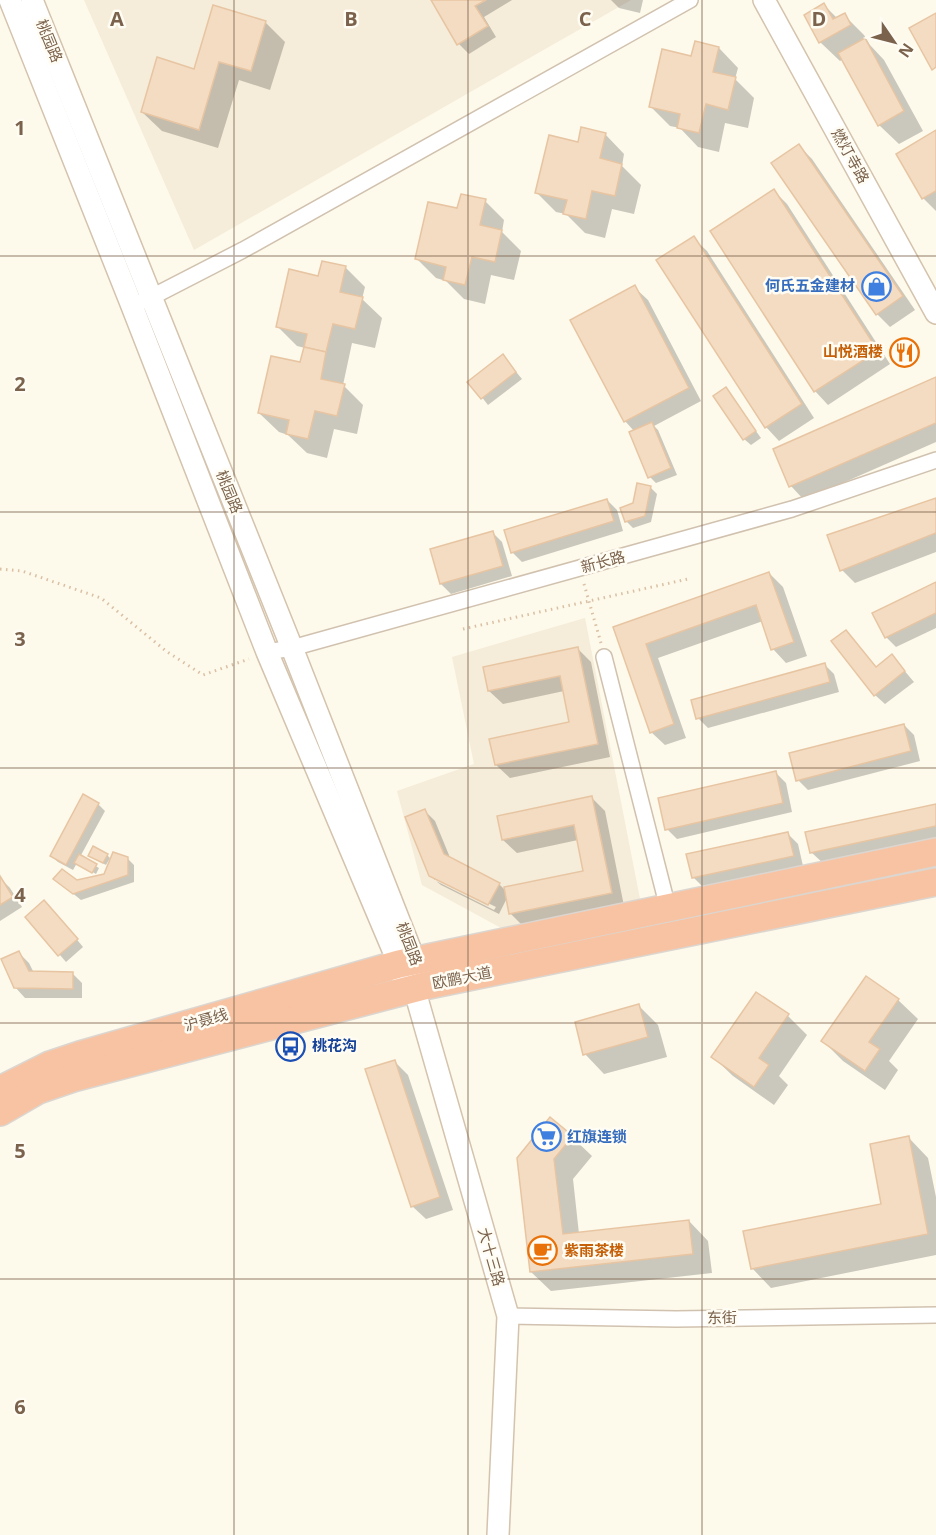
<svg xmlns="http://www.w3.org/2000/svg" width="936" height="1535" font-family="'Open Sans','Noto Sans SC',sans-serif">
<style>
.residential{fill:#f5ecd9}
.shadow{fill:#0003}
.building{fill:#f4dcc2;stroke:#e7c5a2;stroke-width:1.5}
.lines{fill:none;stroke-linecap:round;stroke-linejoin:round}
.street-casing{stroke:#d1c2af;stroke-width:18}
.secondary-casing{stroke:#d4c3ad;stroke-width:24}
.highway-casing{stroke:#dcd6d0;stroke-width:30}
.path{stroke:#dac0a4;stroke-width:3;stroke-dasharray:1.5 4.5;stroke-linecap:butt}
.street{stroke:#fff;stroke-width:15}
.secondary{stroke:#fff;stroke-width:21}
.highway{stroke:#f8c3a2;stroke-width:27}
.grid{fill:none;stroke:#7a624c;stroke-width:1.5;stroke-opacity:0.55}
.labels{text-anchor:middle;stroke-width:5;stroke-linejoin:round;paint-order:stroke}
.street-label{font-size:15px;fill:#7a624c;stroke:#fffcf3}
.shop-label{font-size:15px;font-weight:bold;fill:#366cbe;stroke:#fffcf3;text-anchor:end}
.food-label{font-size:15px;font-weight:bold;fill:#c56008;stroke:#fffcf3;text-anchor:end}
.transit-label{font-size:15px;font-weight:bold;fill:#164399;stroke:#fffcf3;text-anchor:start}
.grid-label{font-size:20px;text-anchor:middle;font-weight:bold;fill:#7a624c;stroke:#fffcf3;stroke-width:5;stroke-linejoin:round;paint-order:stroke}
</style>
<rect width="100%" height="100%" fill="#fdf9eb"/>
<!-- residential -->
<g class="residential">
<path d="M84,0H631L194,250Z"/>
<path d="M585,618L640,899L503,929L422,885L397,791L474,764L452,657Z"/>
</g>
<!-- shadow -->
<g class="shadow">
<path d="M432,0H512L484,17L496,37L469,54L459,44Z"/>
<path d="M611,0H643L640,13L619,8Z"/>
<path d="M824,5L838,19L844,15L864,35L870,45L884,60L923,131L899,144L879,125L843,59L840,61L820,42Z"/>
<path d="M265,22L285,42L270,90L239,80L218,148L162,131L142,112L195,70Z"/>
<path d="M719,48L738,68L735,79L754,98L748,128L725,123L719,152L698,147L680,128L670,126L650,106L693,58Z"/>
<path d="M936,132V211L923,198Z"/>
<path d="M605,134L624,154L622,166L641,185L634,214L612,209L605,238L585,233L566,214L556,212L537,193L579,144Z"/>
<path d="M799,146L812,159L915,310L890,327L877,314Z"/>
<path d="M774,191L787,204L890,364L828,405L815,391Z"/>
<path d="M485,201L504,220L502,232L521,251L514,280L491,275L485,304L464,299L446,281L436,278L417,259L459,210Z"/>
<path d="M693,238L707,251L814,418L779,441L766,427Z"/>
<path d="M323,262L346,268L365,287L362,299L382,318L375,348L352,343L343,385L363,405L357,434L334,429L327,458L307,453L288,435L279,432L259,413L301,364L305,348L297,346L277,326L320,278Z"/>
<path d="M634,287L648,300L701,401L654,426L658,430L677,475L656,483L650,477L634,431L625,421Z"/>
<path d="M503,356L522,379L488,405L470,382Z"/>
<path d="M936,379V442L804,500L791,486Z"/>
<path d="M725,389L761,438L751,445L744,439Z"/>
<path d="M650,487L657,494L651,522L633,528L626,521Z"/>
<path d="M936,499V552L855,583L842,570Z"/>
<path d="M607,500L617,510L623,531L522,562L512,552Z"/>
<path d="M492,532L502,542L512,576L451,594L441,584Z"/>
<path d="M769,573L783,587L807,656L786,663L773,649L763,621L658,658L686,738L665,745L651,732L615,628Z"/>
<path d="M936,584V628L896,647L886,637Z"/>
<path d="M846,632L877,668L892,656L914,682L885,704L875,695Z"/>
<path d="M578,649L591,662L610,757L510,778L496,765L571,723L564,691L503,704L489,691Z"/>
<path d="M824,664L834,674L839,692L708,728L698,718Z"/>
<path d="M904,725L914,735L920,761L808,790L798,780Z"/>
<path d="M776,773L786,783L792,812L677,839L667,829Z"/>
<path d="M83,796L98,804L105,811L80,857L99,868L96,874L77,863L73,870L58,862L51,856Z"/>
<path d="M592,798L605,811L624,906L524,927L510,913L507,898L499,914L441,885L436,881L494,910L496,907L435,877V880L430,875L425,811L435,821L451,860L499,884L504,889L585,872L578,840L517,853L503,840Z"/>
<path d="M936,805V841L825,865L811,852Z"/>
<path d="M788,834L798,844L803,866L703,887L693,877Z"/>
<path d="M107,855L110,858L106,865L93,858Z"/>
<path d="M127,858L134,865V882L81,900L55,879L77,882L105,876Z"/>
<path d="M0,878L10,888L22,907L0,921Z"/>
<path d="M51,908L83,947L66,962L27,917Z"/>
<path d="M19,953L29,963L34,973H72L82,983V998H25L15,987Z"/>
<path d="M898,1000L918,1019L889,1061L898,1070L885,1090L843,1061L823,1041Z"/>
<path d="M639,1006L658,1025L667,1057L604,1074L585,1054Z"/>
<path d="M788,1016L807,1035L779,1076L788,1085L774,1105L733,1076L713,1057Z"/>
<path d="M394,1061L408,1075L453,1210L426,1219L412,1206Z"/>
<path d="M572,1137L592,1156L573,1179L579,1234L689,1221L708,1241L712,1273L551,1291L531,1272L519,1158Z"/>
<path d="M909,1138L928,1158L936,1197V1255L771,1288L752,1268L883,1205Z"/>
</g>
<!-- building -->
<g class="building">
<path d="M431,0H486L475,6L488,26L457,45Z"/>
<path d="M824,3L833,19L845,13L851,25L819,43L804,15Z"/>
<path d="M213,5L266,21L251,71L219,62L199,130L141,112L157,57L194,69Z"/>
<path d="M936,13V67L932,70L909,28Z"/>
<path d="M865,38L904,111L878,126L838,53Z"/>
<path d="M695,41L719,47L713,72L736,77L728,110L706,104L699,133L677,128L680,114L649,107L662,49L691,56Z"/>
<path d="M581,127L606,133L600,158L622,164L615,196L592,191L586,219L563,214L567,200L535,193L549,135L578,142Z"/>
<path d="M936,130V191L922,199L896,154Z"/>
<path d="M799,144L903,296L876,315L771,163Z"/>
<path d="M774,189L878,351L814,392L710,231Z"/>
<path d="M461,194L486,199L480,225L502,230L495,262L472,257L465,285L443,280L446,267L415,259L428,202L457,208Z"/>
<path d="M694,236L802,404L765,428L656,260Z"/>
<path d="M322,261L346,266L340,292L363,297L355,329L333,324L326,352L304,347L307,334L276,327L289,269L318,276Z"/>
<path d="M635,285L689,388L624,422L570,320Z"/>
<path d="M304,347L326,352L321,379L345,384L337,416L315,411L308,439L286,434L289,420L258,413L271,356L300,362Z"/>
<path d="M503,354L516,372L481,399L467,382Z"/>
<path d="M936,377V423L789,487L773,449Z"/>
<path d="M726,387L756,431L743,440L713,396Z"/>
<path d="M652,422L671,468L648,478L629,432Z"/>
<path d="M637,483L651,486L645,516L625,522L620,508L633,503Z"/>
<path d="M936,498V533L840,571L827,535Z"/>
<path d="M607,499L614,521L511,553L504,530Z"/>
<path d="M493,531L503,566L440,584L430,549Z"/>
<path d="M769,572L794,642L771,650L756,605L646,644L674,724L650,733L613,627Z"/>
<path d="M936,582V613L885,638L872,613Z"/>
<path d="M846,630L876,667L892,654L905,671L874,696L831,641Z"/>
<path d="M578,647L598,744L495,765L489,739L569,722L560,676L488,691L483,667Z"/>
<path d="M825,663L830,682L696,719L691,700Z"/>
<path d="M904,724L911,751L796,781L789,753Z"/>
<path d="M776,771L783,803L665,830L658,798Z"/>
<path d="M83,794L99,803L66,865L50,856Z"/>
<path d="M592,796L612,893L509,914L504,887L583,871L574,825L502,840L497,816Z"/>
<path d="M936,804V826L810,853L805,832Z"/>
<path d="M425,809L444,854L500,883L488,905L429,876L405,817Z"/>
<path d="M788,832L794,856L692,878L686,854Z"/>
<path d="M93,846L108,854L103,863L88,856Z"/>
<path d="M113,852L128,857V875L73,894L53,879L62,869L77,880L104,874Z"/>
<path d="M79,854L97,864L92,873L74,863Z"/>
<path d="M0,876L13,897L0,905Z"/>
<path d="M44,900L78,939L58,956L25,917Z"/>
<path d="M19,951L29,971L73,972V989L14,988L1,959Z"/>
<path d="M866,976L899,999L869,1042L880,1049L865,1071L821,1041Z"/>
<path d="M756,992L789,1014L759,1058L769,1065L754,1087L711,1057Z"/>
<path d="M639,1004L648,1037L583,1055L575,1022Z"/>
<path d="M395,1060L440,1197L411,1207L365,1069Z"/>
<path d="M550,1117L573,1136L554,1159L563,1234L689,1220L693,1254L530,1272L517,1158Z"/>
<path d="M909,1136L928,1234L751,1269L743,1231L881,1204L870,1144Z"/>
</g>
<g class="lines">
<defs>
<g id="street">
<path d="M144,301L243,250L690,0"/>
<path d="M267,652L292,648L792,509L936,460"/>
<path d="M604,657L668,908"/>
<path d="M508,1316L676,1319L936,1315"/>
</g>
<g id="secondary">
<path d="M10,0L132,306L267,652L399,964L403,979"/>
<path d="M32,0L292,648L420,974"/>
<path d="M764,0L936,313"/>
<path d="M414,988L508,1316L498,1535"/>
</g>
<g id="highway">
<path d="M0,1090L50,1065L80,1055L399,964L936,852"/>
<path d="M0,1112L38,1090L73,1078L424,986L936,882"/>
</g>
</defs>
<!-- street casing -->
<use href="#street" class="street-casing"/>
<!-- secondary casing -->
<use href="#secondary" class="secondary-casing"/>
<!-- highway casing -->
<use href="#highway" class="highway-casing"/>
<!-- path -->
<g class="path">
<path d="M0,569L22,571L101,598L166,651L203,675L249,659"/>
<path d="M584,584L601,643"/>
<path d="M463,629L688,579"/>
</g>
<!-- street -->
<use href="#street" class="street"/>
<!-- secondary -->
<use href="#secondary" class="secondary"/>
<!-- highway -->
<use href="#highway" class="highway"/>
</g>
<!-- grid -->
<path class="grid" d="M234,0V1535M468,0V1535M702,0V1535M0,256H936M0,512H936M0,768H936M0,1023H936M0,1279H936"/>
<!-- icons -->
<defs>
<symbol id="shop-ring" viewBox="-11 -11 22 22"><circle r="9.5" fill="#fffcf3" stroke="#3f7fe0" stroke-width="1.5"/><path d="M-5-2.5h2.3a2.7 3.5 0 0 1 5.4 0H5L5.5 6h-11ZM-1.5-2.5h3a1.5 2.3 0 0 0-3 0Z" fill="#3f7fe0"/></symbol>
<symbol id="restaurant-ring" viewBox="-11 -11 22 22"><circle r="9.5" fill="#fffcf3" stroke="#e8710a" stroke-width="1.5"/><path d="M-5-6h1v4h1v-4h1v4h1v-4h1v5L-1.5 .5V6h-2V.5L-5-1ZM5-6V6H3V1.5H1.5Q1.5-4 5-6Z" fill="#e8710a"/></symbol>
<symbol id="bus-ring" viewBox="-11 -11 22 22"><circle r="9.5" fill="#fffcf3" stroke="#1a4fb4" stroke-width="1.5"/><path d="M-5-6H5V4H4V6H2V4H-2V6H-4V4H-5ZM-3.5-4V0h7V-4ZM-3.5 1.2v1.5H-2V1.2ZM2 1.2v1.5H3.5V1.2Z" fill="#1a4fb4"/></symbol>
<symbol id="supermarket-ring" viewBox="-11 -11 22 22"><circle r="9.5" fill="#fffcf3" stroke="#3f7fe0" stroke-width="1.5"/><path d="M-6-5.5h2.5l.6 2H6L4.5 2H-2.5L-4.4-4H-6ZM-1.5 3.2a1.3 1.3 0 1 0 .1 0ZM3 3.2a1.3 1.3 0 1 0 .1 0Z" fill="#3f7fe0"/></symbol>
<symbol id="cafe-ring" viewBox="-11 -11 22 22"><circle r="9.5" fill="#fffcf3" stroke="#e8710a" stroke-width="1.5"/><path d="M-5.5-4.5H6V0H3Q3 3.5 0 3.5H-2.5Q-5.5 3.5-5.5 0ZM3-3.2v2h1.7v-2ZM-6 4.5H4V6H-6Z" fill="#e8710a"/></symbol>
</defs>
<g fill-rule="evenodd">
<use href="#shop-ring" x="860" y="270" width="33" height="33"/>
<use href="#restaurant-ring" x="888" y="336" width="33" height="33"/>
<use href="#bus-ring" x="274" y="1030" width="33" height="33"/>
<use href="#supermarket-ring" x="530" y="1120" width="33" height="33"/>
<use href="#cafe-ring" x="526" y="1234" width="33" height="33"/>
</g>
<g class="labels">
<!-- street labels -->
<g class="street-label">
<text transform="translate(49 41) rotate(68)" y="5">桃园路</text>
<text transform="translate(850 156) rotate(61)" y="5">燃灯寺路</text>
<text transform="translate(229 492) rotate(68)" y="5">桃园路</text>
<text transform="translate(603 562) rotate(-15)" y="5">新长路</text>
<text transform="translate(409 944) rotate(69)" y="5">桃园路</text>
<text transform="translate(462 978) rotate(-11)" y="5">欧鹏大道</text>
<text transform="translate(206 1020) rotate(-16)" y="5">沪聂线</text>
<text transform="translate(491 1257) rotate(74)" y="5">大十三路</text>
<text transform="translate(722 1318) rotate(-1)" y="5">东街</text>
</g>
<!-- shop labels -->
<g class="shop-label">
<text x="855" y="291">何氏五金建材</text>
<text x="567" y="1142" text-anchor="start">红旗连锁</text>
</g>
<!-- food labels -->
<g class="food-label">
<text x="883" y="357">山悦酒楼</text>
<text x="564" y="1256" text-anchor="start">紫雨茶楼</text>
</g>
<!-- transit labels -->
<g class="transit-label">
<text x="312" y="1051">桃花沟</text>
</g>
</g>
<g class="grid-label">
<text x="117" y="26">A</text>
<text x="351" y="26">B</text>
<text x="585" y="26">C</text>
<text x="819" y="26">D</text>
<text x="20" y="135">1</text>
<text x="20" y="391">2</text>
<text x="20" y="646">3</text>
<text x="20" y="902">4</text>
<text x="20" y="1158">5</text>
<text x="20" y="1414">6</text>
</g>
<!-- north arrow -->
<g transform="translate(894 42) rotate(125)" stroke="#fffcf3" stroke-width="4.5" paint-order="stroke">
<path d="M0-4.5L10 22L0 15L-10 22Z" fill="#7a624c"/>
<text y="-9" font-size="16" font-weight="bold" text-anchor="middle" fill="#7a624c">N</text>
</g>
</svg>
